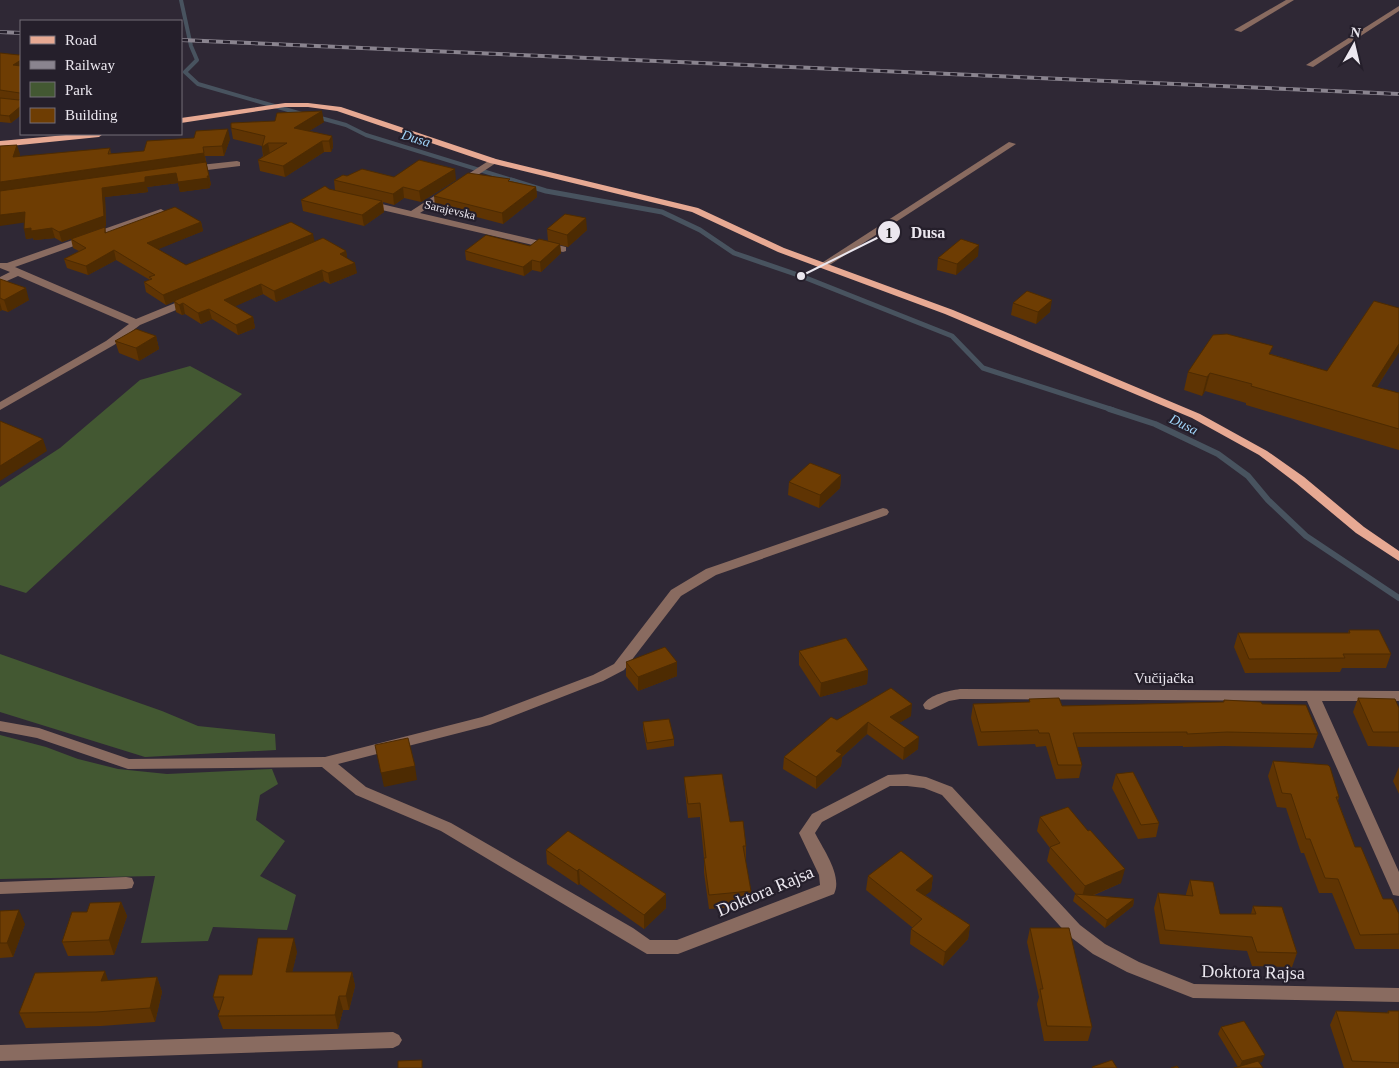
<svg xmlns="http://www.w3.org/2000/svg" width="1399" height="1068" font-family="Georgia,serif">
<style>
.green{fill:#435832}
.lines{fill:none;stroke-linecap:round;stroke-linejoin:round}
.stream-far2{stroke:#48535f;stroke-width:4}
.stream-far1{stroke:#48535f;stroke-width:5}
.stream{stroke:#48535f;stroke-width:6}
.minor{fill:#896b60;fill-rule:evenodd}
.major{fill:#e7a993;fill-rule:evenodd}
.rail-casing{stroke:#8a848f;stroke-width:4}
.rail{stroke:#251f2b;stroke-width:2.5;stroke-dasharray:7;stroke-linecap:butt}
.wall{fill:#5f3403}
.shaded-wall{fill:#4d2b02}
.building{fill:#6e3d03;stroke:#4d2b02}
.labels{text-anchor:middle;stroke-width:4.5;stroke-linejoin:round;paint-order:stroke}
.far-street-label{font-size:12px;fill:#ebe7ef;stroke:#251f2b}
.far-water-label{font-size:14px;font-style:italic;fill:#9fd3f7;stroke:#251f2b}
.street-label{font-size:15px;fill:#ebe7ef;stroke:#251f2b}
.near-street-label{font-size:18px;fill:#ebe7ef;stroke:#251f2b}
.leader{fill:none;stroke:#ebe7ef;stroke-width:2}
.callout-dot{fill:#ebe7ef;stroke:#251f2b;stroke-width:2}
.mark-label{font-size:15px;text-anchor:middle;font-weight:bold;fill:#111}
.callout-label{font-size:16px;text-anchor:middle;font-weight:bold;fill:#ebe7ef;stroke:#251f2b;stroke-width:4.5;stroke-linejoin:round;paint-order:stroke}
</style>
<rect width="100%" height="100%" fill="#2f2835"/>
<!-- green -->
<g class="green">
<path d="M190,366L242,394L26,593L0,585V487L60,448L140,380Z"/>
<path d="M0,654L162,711L198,726L275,734L276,750L145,757L0,712Z"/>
<path d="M0,735L46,747L78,759L118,769L167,774L272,769L278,784L260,795L256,820L285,841L260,876L296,895L287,930L213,927L208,941L141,943L155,876L0,879Z"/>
</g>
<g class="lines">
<!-- stream-far2 -->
<g class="stream-far2">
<path d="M181,0L191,46L197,60L185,72L198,84L302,114"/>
<path d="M317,117L346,125L366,135L515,181"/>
</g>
<!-- stream-far1 -->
<path class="stream-far1" d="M511,180L546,191L662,212L700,230L734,253L801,276L952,336L983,368L1113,410"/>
<!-- stream -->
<path class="stream" d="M1109,409L1155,424L1218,454L1248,476L1268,500L1306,536L1399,598"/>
<!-- minor -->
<g class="minor">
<path d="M1286,0H1294L1241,32L1234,30Z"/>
<path d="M1399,6V11L1313,67L1306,65Z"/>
<path d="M1009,142L1016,144L825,268H819L817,266Z"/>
<path d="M493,158L497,161L496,163L420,213L566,247V251L563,252L369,207L364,204L369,201L411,211Z"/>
<path d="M237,161L240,162V166L191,172L187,169L191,166Z"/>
<path d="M161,209L166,212L164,214L15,267L136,319L185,299H193V303L140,325L114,345L0,410V402L106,341L129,324L18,276L0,284V277L10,272L0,268V263H7Z"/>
<path d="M883,508L887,509L889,512L887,515L716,575L681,596L624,670L603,681L490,725L338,764L366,787L451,823L633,928L650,940H677L820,885L819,875L799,833L812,814L888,775L907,774L926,777L952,787L1080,925L1105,944L1139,962L1194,984L1399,988V1002L1193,998L1127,972L1093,954L1068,935L942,795L924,788L907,786H890L822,822L815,833C823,849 843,876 834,894L678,954H647L441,831L356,795L322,767L128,769L37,738L0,731V721L39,728L129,759L325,757L482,717L593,675L614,664L671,590L706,569Z"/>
<path d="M960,689L1399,691V701H1322L1399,872V896L1393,895L1391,890L1307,701L960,699L949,701L930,710L925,709L923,705C930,694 948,691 960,689Z"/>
<path d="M126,877L132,878L134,883L132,888L126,889L0,894V882Z"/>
<path d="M393,1032L399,1035L402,1040L399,1045L393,1048L0,1061V1045Z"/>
</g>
<!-- major -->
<g class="major">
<path d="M285,103H308L341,107L496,159L698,208L784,248L953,310L1200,414L1267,451L1304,477L1364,527L1399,551V561L1356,533L1296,483L1259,455L1192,418L945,314L778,252L692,212L490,163L337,111L308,107H285L181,123V118Z"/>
<path d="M77,134H103L99,137L0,147V141Z"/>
</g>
<defs>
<g id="rail">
<path d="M0,32L21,33"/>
<path d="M181,40L1399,94"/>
</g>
</defs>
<!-- rail casing -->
<use href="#rail" class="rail-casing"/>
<!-- rail -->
<use href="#rail" class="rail"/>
</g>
<!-- wall -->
<g class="wall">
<path d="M0,53L19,55L21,115L11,123L0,122V98L19,99L0,98Z"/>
<path d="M324,122L309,131L332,136L333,147L331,152H324L285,177L260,171L258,160L263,156L262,146L233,139L231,128Z"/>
<path d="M230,139L224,156H205L211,185L209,186L210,188L180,192L178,183L147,187L148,192L105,197L106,226L62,242L55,238L34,240L33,238L26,239L24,223L0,146L20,154L19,157L110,148L111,154L144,151Z"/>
<path d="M347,176L394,177L456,180L421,202L404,198L394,205L383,202L384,212L364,226L303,211L301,200L335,190L334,180Z"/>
<path d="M510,181L536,187L537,197L503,224L435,206L434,196Z"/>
<path d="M201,222L203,231L158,249L186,265L315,242L346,251L347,258L357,273L330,284L324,281L276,302L263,294L235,306L253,317L255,328L238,335L212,319L201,324L185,314L182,315L176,312L174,301L166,305L146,292L144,282L150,280L116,260L88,275L67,268L64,259L79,251L73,248L71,239L105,227L106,233Z"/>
<path d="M547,229L587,230L568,247L560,245L561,253L541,272L532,270L524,276L466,260L465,251L530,246L556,243L548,241Z"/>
<path d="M978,256L956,275L937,270L938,258Z"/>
<path d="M0,279L29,300L8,312L2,310L0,311Z"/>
<path d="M1013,303L1050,312L1036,324L1011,315Z"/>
<path d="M156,336L159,349L139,361L119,353L115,341Z"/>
<path d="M1399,352L1377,387L1399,393V450L1246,405V403L1205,391L1202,396L1184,390L1188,372L1271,354L1327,371Z"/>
<path d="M841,475L840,488L819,508L788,495L789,482Z"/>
<path d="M1349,630L1391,654L1386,668H1342L1340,672L1245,673L1234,647L1238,633H1348Z"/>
<path d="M799,651L868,670L867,684L820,697L799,665Z"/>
<path d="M626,662L677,676L638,691L626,676Z"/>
<path d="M1358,698L1399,708V747L1368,746L1353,712Z"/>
<path d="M1029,699L1062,706L1223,702L1224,700L1262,704L1318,734L1313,748L1223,746L1183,747V746L1077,747L1082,765L1079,778L1056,779L1046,746L1036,747L1035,744L978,746L971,718L973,704L1029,702Z"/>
<path d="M911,716L899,723L918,749L903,760L867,734L842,757L841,766L816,789L783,769L784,757L837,720Z"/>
<path d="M643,722L674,739V746L647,750L643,729Z"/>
<path d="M1273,761L1339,797L1338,801L1355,847L1383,899L1399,914V949H1355L1332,893H1319L1304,853H1301L1286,808L1277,807L1268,776Z"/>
<path d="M1399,767V794L1393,781Z"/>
<path d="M1116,774L1159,823L1156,837L1138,839L1112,788Z"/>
<path d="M684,777L730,822L746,846V860H745L751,891L750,906L709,909L704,873V858L700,817L688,818L685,791Z"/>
<path d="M1040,817L1121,883L1092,896L1134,899L1133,906L1105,928L1073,901L1075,894H1076L1047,861L1050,848L1037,831Z"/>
<path d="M546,850L666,908L644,929L580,884L578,885L547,864Z"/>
<path d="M868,876H933L931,891L925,895L970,925L968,939L943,966L910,944L911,929L913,928L866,890Z"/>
<path d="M1190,880L1220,914H1251L1253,906L1297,953L1292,967L1252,966L1247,951L1160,944L1154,908L1158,893L1186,896V894Z"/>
<path d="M121,902L127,916L114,955L68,956L62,942L87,912Z"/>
<path d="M0,911L25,924L13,957L0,958Z"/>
<path d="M1030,928L1092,1027L1088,1041H1044L1037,1004L1039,997L1027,942Z"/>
<path d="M297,952L292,972H352L355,986L349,1010H343L338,1029H223L218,1016L220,1010H218L213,997Z"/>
<path d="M157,977L162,992L155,1022L101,1026L26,1028L19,1013L108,981Z"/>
<path d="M1336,1011L1387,1013L1388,1011H1399V1068H1344L1330,1025Z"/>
<path d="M1221,1027L1262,1062L1238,1067L1218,1034Z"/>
</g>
<!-- shaded-wall -->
<g class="shaded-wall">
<path d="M21,60V68L13,65Z"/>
<path d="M21,106V115L11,123L9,116Z"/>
<path d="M322,111L324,122L296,139L294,128Z"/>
<path d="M228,129L230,139L224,156L222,146Z"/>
<path d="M332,136L333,147L331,152L329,141Z"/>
<path d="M322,141L324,152L285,177L283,166Z"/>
<path d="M268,143L270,154L264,158L262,147Z"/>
<path d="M17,145L20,154L16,167L13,157Z"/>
<path d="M204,153L206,162L0,192V182Z"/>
<path d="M455,169L456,180L421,202L419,191Z"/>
<path d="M176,173L208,178L210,188L180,192L178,183L147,187L148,192L105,197L106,226L62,242L59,232L102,188L145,177Z"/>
<path d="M207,176H209L211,185L209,186Z"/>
<path d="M403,187L404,198L394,205L393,194Z"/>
<path d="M536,187L537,197L503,224L502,213Z"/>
<path d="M382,201L384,212L364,226L362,215Z"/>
<path d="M25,212L28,222L0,226V215Z"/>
<path d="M586,218L587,230L568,247L567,235Z"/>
<path d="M201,222L203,231L149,253L147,243Z"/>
<path d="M31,228H52L55,238L34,240L33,238L26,239L24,229Z"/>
<path d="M313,234L315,243L166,305L163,295Z"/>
<path d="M560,244L561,253L541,272L540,262Z"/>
<path d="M979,245L978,256L956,275L957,264Z"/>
<path d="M114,250L116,260L88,275L86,266Z"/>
<path d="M346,251L348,262L340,254Z"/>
<path d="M532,260V270L524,276L523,267Z"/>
<path d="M355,263L357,273L330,284L328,273Z"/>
<path d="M322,270L324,281L276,302L274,291Z"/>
<path d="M261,284L263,294L227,310L224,300Z"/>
<path d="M26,288L29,300L8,312L4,300Z"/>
<path d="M1052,300L1050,312L1036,324L1038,312Z"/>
<path d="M0,303L2,310L0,311Z"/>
<path d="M183,303L185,314L182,315L179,305Z"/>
<path d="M209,309L212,319L201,324L198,313Z"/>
<path d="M253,317L255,328L238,335L236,325Z"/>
<path d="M156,336L159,349L139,361L136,348Z"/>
<path d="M1399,344V352L1366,404L1372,386Z"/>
<path d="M1210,373L1205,391L1202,396L1207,377Z"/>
<path d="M43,439L47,451L0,481V466Z"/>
<path d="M841,475L840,488L819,508L820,495Z"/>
<path d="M677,662V676L638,691V677Z"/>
<path d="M868,670L867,684L820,697L821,683Z"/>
<path d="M912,704L911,716L889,729L890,717Z"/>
<path d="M868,722L867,734L842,757L841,766L816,789V777L836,751Z"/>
<path d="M919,737L918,749L903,760L904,748Z"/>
<path d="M415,766L417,780L384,787L381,773Z"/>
<path d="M579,869L580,884L578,885L577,871Z"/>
<path d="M1125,869L1121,883L1081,900L1085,886Z"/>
<path d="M933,876L931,891L914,904L916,890Z"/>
<path d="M666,894V908L644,929V915Z"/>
<path d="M1134,899L1133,906L1105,928L1107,920Z"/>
<path d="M121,902L127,916L114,955L109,940Z"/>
<path d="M19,910L25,924L13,957L7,943Z"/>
<path d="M970,925L968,939L943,966L945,952Z"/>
<path d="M294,938L297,952L289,986L286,972Z"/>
<path d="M105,971L110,986L101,981Z"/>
<path d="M352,972L355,986L349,1010L346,996Z"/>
<path d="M157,977L162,992L155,1022L150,1008Z"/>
<path d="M339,996L343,1010L338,1029L335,1015Z"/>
<path d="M1265,1055L1262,1062L1239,1068L1242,1061Z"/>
</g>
<!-- building -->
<g class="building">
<path d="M0,53L19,55L21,54V60L13,65L21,66V106L9,116L0,115V98L19,100L21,98L20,93L0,90Z"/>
<path d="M322,111L294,128L332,136L329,141H322L283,166L258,160L287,143H268L262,147L265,136L231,128V123L275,121L277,113Z"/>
<path d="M228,129L222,146L203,147L204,153L0,182V146L17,145L13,157L110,148L108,154L144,151L147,141L194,138L196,131Z"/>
<path d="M419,160L455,169L419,191L403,187L393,194L334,180L343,175L347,176L362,169L394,177Z"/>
<path d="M206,162L209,176H207L208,178L178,182L176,173L145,177V182L102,188L104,216L59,232L52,228L31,231V228L24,229L25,212L0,215V191Z"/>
<path d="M468,173L510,179L508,181L536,187L502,213L434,196Z"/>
<path d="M325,186L329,189L382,201L362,215L301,200Z"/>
<path d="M175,207L201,222L147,243L186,265L291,222L313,234L163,295L144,282L152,279L149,277L155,275L114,250L86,266L64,259L86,248L71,239L105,227V233Z"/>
<path d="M565,214L586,218L567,235L547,229Z"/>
<path d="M486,235L530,246L539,239L560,244L540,262L532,260L523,267L465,251Z"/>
<path d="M323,238L346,251L340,254L355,263L328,273L322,270L274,291L261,284L224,300L253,317L236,325L209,309L198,313L183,303L179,305L174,301Z"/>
<path d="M961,239L979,245L957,264L938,258Z"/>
<path d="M0,279L26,288L4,300L0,298Z"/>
<path d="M1027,291L1052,300L1038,312L1013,303Z"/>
<path d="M1374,301L1399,308V344L1372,386L1399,393V429L1251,386L1252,384L1210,373L1207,377L1188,372L1213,335L1227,334L1273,346L1269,354L1327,371Z"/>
<path d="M136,329L156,336L136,348L115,341Z"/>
<path d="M0,421L43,439L0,466Z"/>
<path d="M810,463L841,475L820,495L789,482Z"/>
<path d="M1349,630H1379L1391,654H1343L1345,658L1249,659L1238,633H1350Z"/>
<path d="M846,638L868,670L821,683L799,651Z"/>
<path d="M665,647L677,662L638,677L626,662Z"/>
<path d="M891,688L912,704L890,717L919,737L904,748L868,722L836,751L842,754L816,777L784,757L831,717L837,720Z"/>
<path d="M1059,698L1062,706L1224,702V700L1261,702L1262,704L1306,705L1318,734L1227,732L1187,734V732L1073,733L1082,765H1058L1049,733H1039L1038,730L981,732L973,704L1030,702L1029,699Z"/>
<path d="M1358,698L1395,699L1399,708V732H1373Z"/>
<path d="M669,719L674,739L647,743L643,722Z"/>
<path d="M408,738L415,766L381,773L375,745Z"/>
<path d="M1273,761L1328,765L1330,767L1339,797H1336L1355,847H1361L1383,899H1392L1399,914V934L1360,935L1338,879L1325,878L1310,839H1306L1291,794L1282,793Z"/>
<path d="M1133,772L1159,823L1141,825L1116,774Z"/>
<path d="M722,774L730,822L743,821L746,846H743L751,891L709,895L704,858H706L700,803L688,804L684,777Z"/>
<path d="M1068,807L1088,831L1090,830L1125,869L1085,886L1050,847L1060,843L1040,817Z"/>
<path d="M568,831L666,894L644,915L579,869L577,871L546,850Z"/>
<path d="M901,851L933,876L916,890L970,925L945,952L911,929L922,919L868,876Z"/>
<path d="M1190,880L1213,882L1220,914H1256L1253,906L1282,907L1297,953L1257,952L1252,937L1165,930L1158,893L1193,896Z"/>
<path d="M1075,894L1134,899L1107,920Z"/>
<path d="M121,902L109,940L62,942L72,912H87L90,903Z"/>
<path d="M19,910L7,943H0V911Z"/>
<path d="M1030,928H1069L1092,1027L1047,1026L1040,989H1043Z"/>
<path d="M258,938H294L286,972H352L346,996H339L335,1015L218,1016L224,997H213L219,975H252Z"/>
<path d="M105,971L101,981L157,977L150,1008L96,1012L19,1013L35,973Z"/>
<path d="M1336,1011L1389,1013L1388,1011H1399V1063L1352,1061Z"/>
<path d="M1244,1021L1265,1055L1242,1061L1221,1027Z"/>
<path d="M422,1060V1068H398V1061Z"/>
<path d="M1112,1060L1117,1068H1093L1092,1067Z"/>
<path d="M1258,1061L1263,1068H1234Z"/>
<path d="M1177,1066L1179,1068H1171Z"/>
</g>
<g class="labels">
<!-- far-street labels -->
<g class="far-street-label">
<text transform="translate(450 210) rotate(13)" y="4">Sarajevska</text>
</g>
<!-- far-water labels -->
<g class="far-water-label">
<text transform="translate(416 138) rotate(17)" y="5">Dusa</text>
<text transform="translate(1184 424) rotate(26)" y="5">Dusa</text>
</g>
<!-- street labels -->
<g class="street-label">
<text x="1164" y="683">Vučijačka</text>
</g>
<!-- near-street labels -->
<g class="near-street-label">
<text transform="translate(765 891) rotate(-23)" y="6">Doktora Rajsa</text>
<text transform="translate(1253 972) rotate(1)" y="6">Doktora Rajsa</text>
</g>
</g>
<!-- callouts -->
<path class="leader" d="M801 276L889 232"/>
<g class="callout-dot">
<circle cx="801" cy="276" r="5"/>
<circle cx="889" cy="232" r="12"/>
</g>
<g class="mark-label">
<text x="889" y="238">1</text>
</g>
<g class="callout-label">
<text x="928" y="238">Dusa</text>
</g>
<!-- legend -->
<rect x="20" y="20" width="162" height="115" fill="#251f2b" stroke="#746f79"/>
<rect x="30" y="36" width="25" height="8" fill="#e7a993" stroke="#746f79"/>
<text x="65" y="45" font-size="15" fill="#ebe7ef">Road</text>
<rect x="30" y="61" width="25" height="8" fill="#8a848f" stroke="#746f79"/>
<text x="65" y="70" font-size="15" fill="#ebe7ef">Railway</text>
<rect x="30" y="82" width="25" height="15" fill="#435832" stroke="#746f79"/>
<text x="65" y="95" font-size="15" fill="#ebe7ef">Park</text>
<rect x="30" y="108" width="25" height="15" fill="#6e3d03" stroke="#746f79"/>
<text x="65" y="120" font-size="15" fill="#ebe7ef">Building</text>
<!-- north arrow -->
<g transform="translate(1354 45) rotate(8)" stroke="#251f2b" stroke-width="4" paint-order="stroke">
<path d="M0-4L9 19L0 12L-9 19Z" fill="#ebe7ef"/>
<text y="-8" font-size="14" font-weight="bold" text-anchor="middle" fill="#ebe7ef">N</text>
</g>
</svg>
